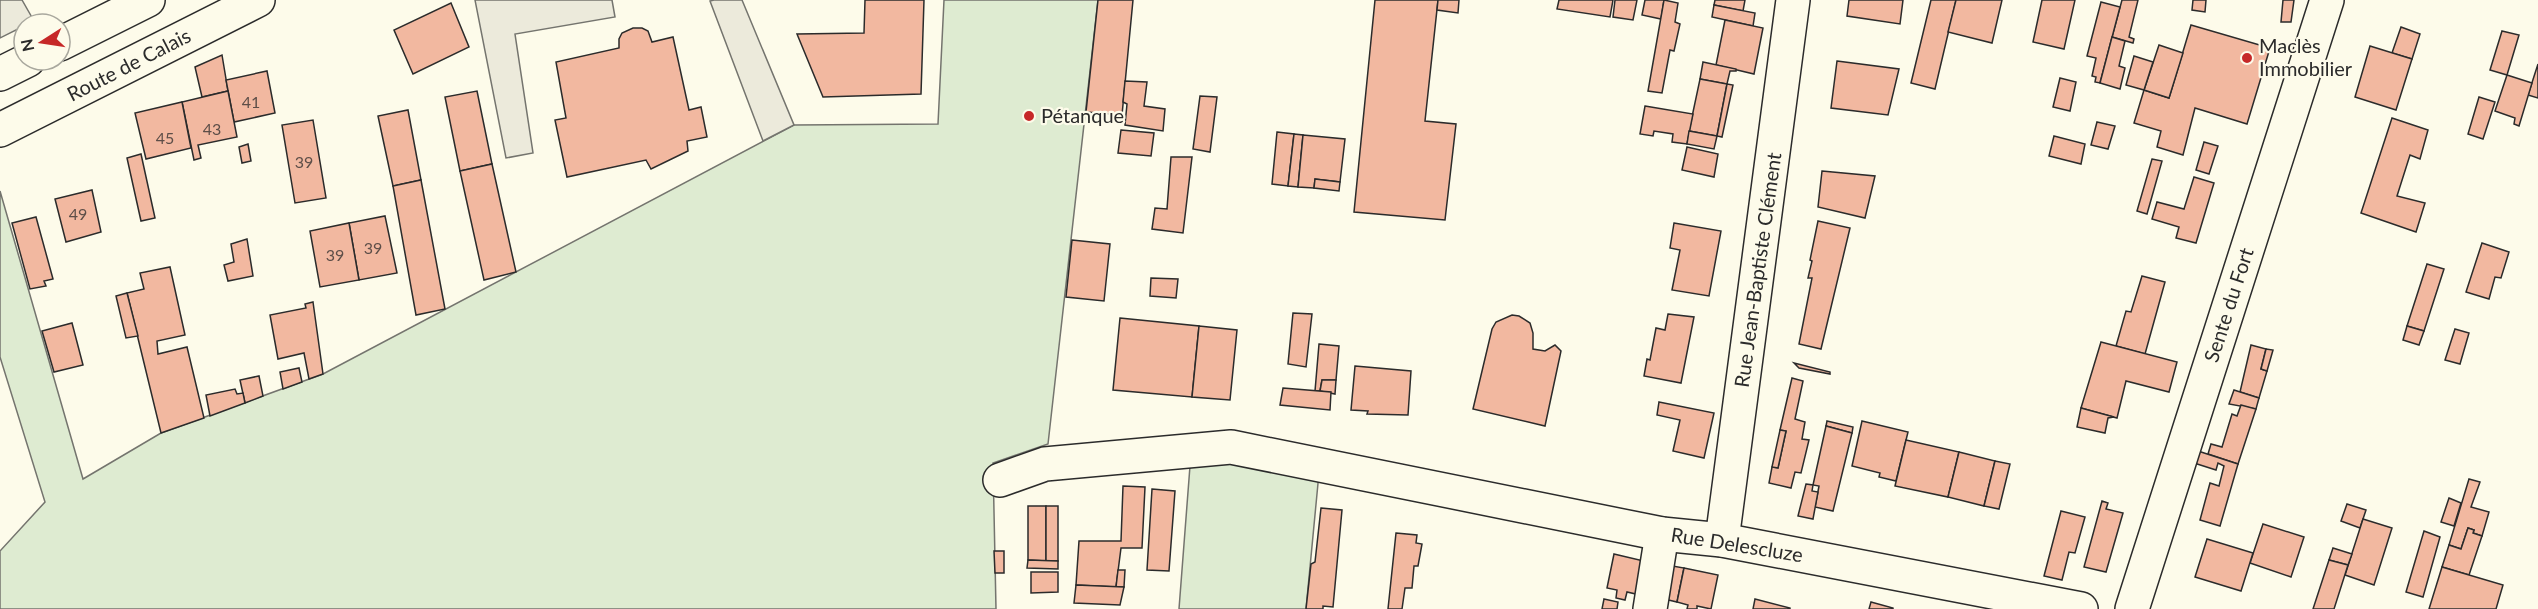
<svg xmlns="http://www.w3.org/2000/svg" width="2538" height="609" font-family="Lato,sans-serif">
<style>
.green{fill:#deebd1;stroke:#74746e;stroke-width:1.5}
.parking{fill:#eceadb;stroke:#74746e;stroke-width:1.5}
.building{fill:#f2b8a0;stroke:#2b2b2b;stroke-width:1.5}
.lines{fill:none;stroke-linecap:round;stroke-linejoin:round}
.minor-casing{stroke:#2b2b2b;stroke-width:36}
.major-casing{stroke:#2b2b2b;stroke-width:36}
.minor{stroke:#fdfbea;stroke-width:33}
.major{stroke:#fdfbea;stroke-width:33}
.poi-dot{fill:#c62828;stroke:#fdfbea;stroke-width:2}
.labels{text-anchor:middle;stroke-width:4.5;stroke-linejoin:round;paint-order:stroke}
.number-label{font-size:16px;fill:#5d4e48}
.poi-label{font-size:20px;fill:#2b2b2b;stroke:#fdfbea;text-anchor:start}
.street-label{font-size:20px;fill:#2b2b2b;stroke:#fdfbea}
</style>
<rect width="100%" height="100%" fill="#fdfbea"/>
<!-- green -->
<g class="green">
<path d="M944,0H1098L1048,444L993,463L996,609H0V551L45,502L0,357V191L83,479L161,433L323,374L794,125L938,124Z"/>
<path d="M1321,452L1306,609H1179L1191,453Z"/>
</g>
<!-- parking -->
<g class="parking">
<path d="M0,0H22L34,21L24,24V26L0,38Z"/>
<path d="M475,0H612L615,17L515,34L533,153L506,158Z"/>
<path d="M714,0H742L794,125L763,141L710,1Z"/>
</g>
<!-- building -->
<g class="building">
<path d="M865,0H924L921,94L823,97L797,34L864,33Z"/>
<path d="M1098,0H1133L1122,115L1086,112Z"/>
<path d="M1375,0H1438L1425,121L1456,124L1445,220L1354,212Z"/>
<path d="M1438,0H1459L1458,13L1437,10Z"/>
<path d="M1559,0H1613L1610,17L1557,9Z"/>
<path d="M1615,0H1637L1633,20L1613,17Z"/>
<path d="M1645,0H1664L1661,19L1642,15Z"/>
<path d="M1664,0L1678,3L1675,22L1680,24L1674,51L1670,50L1662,93L1648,91Z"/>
<path d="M1715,0H1745L1743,11L1714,5Z"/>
<path d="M1849,0H1903L1900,24L1847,16Z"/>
<path d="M1931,0H1956L1935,89L1911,83Z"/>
<path d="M1956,0H2002L1992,43L1948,32Z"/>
<path d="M2042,0H2075L2064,49L2033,42Z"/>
<path d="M2122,0H2138L2129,37L2134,39L2133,43L2112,37Z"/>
<path d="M2193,0H2206L2205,12L2192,10Z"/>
<path d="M2283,0H2294L2291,22H2281Z"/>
<path d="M2101,2L2120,7L2100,83L2095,82L2096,77L2092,76L2096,58L2087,56Z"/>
<path d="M451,3L469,47L413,74L394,30Z"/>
<path d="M1714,5L1755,13L1753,26L1712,17Z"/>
<path d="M1725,20L1763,28L1754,74L1716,65Z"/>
<path d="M2191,25L2270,48L2247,124L2195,108L2183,155L2157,147L2161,131L2134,123L2144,90L2169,98Z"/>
<path d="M2401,27L2420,34L2412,59L2392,53Z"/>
<path d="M633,28H642L648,31L652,42L673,37L689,110L701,107L707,137L687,141L688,151L651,169L646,160L567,177L555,120L566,118L556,62L619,48V39L622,33Z"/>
<path d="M2502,31L2519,35L2507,75L2490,70Z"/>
<path d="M2112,37L2125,41L2119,66L2125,68L2120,89L2100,83Z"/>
<path d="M2159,45L2183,53L2169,98L2144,90Z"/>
<path d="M2370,46L2412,59L2396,110L2355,97Z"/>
<path d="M222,55L228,91L202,97L195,67Z"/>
<path d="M2134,56L2153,62L2144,90L2126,85Z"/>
<path d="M1837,61L1899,69L1888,115L1831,108Z"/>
<path d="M1703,62L1736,69V71H1730L1727,84L1700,79Z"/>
<path d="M2538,64V98L2528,95Z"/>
<path d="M267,71L275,113L234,122L226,80Z"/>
<path d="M2507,75L2532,83L2519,126L2514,124L2515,118L2495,111Z"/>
<path d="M2060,78L2076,82L2070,111L2053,107Z"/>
<path d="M1700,79L1727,84L1717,136L1689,131Z"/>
<path d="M1125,81L1147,82L1144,106L1165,109L1163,131L1125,125L1127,104L1123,102Z"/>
<path d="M1727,84L1733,85L1722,137L1717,136Z"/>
<path d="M228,91L237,137L198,145L201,158L194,160L182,102Z"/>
<path d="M477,91L492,164L460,171L445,97Z"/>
<path d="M1200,96L1217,97L1210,152L1193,149Z"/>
<path d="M2479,97L2495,102L2483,139L2468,134Z"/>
<path d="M182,102L191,148L146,159L135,113Z"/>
<path d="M1645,106L1693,114L1687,144L1672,142L1673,134L1654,131L1653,136L1640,134Z"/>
<path d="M408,110L421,180L393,186L378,116Z"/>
<path d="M2392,118L2428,130L2420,159L2410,155L2397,196L2425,203L2416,232L2361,213Z"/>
<path d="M313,120L326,198L295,203L282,125Z"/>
<path d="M2097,122L2115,126L2108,149L2091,145Z"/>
<path d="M1121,130L1154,133L1151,156L1118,153Z"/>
<path d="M1689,131L1717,136L1714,149L1687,144Z"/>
<path d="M1277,132L1294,134L1288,186L1272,184Z"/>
<path d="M1294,134L1303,135L1298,187L1288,186Z"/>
<path d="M1303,135L1345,139L1340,182L1315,179L1314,188L1298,187Z"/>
<path d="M2054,136L2085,144L2081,164L2049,156Z"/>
<path d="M2204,142L2218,146L2209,174L2196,170Z"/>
<path d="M248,144L251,161L242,163L239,147Z"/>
<path d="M1687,147L1718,154L1714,177L1682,170Z"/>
<path d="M141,154L155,218L141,221L127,158Z"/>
<path d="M1171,157H1192L1183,233L1152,229L1155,208L1167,209Z"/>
<path d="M2152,159L2162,161L2147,214L2137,211Z"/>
<path d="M492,164L516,272L484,280L460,171Z"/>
<path d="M1822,171L1875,176L1865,218L1818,207Z"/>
<path d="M2194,177L2214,183L2196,243L2176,238L2179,227L2152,219L2157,202L2184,209Z"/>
<path d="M1315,179L1340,182L1339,191L1314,188Z"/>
<path d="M421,180L445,309L416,315L393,186Z"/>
<path d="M92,190L101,232L66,242L55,199Z"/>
<path d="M385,216L397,273L359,280L349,223Z"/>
<path d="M36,217L53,279L44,281L46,286L30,289L12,223Z"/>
<path d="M1818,221L1850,228L1821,349L1799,344L1812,278H1808L1812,261L1810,260Z"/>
<path d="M349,223L359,280L320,287L310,231Z"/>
<path d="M1674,223L1721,231L1709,296L1672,290L1680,250L1670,248Z"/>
<path d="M247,239L253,276L228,281L224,265L234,262L231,244Z"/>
<path d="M1072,240L1110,244L1104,301L1066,297Z"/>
<path d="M2482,243L2509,252L2501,278L2495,277L2489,299L2466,292Z"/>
<path d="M2427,264L2444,269L2424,331L2407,326Z"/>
<path d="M170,267L185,335L157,341L158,354L187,347L204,418L161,433L127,293L144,289L140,273Z"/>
<path d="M2142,276L2165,282L2145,354L2116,346L2126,311L2131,312Z"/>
<path d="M1151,278L1178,279L1176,298L1150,296Z"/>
<path d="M127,293L138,336L126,338L116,296Z"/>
<path d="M313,302L323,374L309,379L304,353L278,359L270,315L306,308L305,304Z"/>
<path d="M1293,313L1312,314L1306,367L1288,364Z"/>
<path d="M1668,314L1694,317L1681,383L1644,376L1647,359L1650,360L1656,328L1665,330Z"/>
<path d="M1512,315L1519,316L1530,323L1533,333V349L1545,351L1555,345L1561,351L1545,426L1473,409L1492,329L1496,322Z"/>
<path d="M1120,318L1199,326L1192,397L1113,390Z"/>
<path d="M72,323L83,365L54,372L42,331Z"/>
<path d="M1199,326L1237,330L1230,400L1192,397Z"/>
<path d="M2407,326L2424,331L2419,345L2403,340Z"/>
<path d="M2455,329L2469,333L2460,364L2445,360Z"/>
<path d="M2101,342L2177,362L2169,392L2126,381L2117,418L2081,408Z"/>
<path d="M1319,344L1339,346L1336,380H1322L1320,391H1315Z"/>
<path d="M2251,345L2266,349L2261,369L2267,371L2259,398L2240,392Z"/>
<path d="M2266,349L2273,350L2267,371L2261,369Z"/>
<path d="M1794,363L1830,372V374L1799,368Z"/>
<path d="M1355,366L1411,371L1408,415L1367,414L1368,411L1351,410Z"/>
<path d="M299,368L302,382L283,389L280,372Z"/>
<path d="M259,376L263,396L245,403L240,380Z"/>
<path d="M1792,378L1803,381L1795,419L1805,422L1802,439L1809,440L1801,473L1795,472L1791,488L1769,483L1772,467L1778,468L1786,431L1780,430Z"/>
<path d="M1322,380H1336L1335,394L1320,391Z"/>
<path d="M1283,388L1331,392L1330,410L1280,405Z"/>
<path d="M235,389L237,394L243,393L245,403L210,416L206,395Z"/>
<path d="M2234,390L2259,398L2256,409L2229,404Z"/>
<path d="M1659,402L1714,413L1704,458L1673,451L1680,420L1657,415Z"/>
<path d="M2241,405L2256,409L2238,464L2208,454L2211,444L2222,447L2232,414L2237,416Z"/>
<path d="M2081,408L2114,417L2108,418L2105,433L2077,427Z"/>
<path d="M1827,421L1853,427L1852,433L1826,426Z"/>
<path d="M1862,421L1908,432L1896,481L1879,477L1880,473L1852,466Z"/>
<path d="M1826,426L1852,433L1833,511L1815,507L1819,486L1813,485Z"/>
<path d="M1780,430L1786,431L1778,468L1772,467Z"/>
<path d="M1906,440L1959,452L1948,497L1895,486Z"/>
<path d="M2198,451L2238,464L2220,526L2200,520L2210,483L2219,486L2224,466L2218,463L2216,470L2194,463Z"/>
<path d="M1959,452L1995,461L1984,506L1948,497Z"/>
<path d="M1995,461L2010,464L1999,509L1984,506Z"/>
<path d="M2469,479L2480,482L2471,507L2489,512L2482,536L2473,533L2474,530L2468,528L2461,549L2449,545Z"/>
<path d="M1806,484L1813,485L1812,491L1818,492L1813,519L1798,516Z"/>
<path d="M1123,486L1145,487L1142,548H1121L1116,587L1076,585L1079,541H1121Z"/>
<path d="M1152,489L1175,491L1169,571L1147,570Z"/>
<path d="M2449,498L2461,503L2454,526L2441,522Z"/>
<path d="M2102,501L2108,503L2106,509L2123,513L2106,572L2084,567Z"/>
<path d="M2347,504L2366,510L2360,528L2341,521Z"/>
<path d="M1028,506H1046V561L1028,560Z"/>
<rect x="1046" y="506" width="12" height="55"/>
<path d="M1321,508L1342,510L1333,607L1323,606V609H1306L1311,564L1315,562Z"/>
<path d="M2061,511L2085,517L2075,553L2069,552L2062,580L2044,576Z"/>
<path d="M2363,519L2392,528L2374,585L2345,575Z"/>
<path d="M2263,524L2304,537L2291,577L2250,563Z"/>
<path d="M2468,528L2474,530L2473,533L2482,536L2469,575L2442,567L2449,545L2461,549Z"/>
<path d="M2424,531L2440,537L2423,597L2406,592Z"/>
<path d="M1396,533L1417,535L1416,543L1422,544L1418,566H1414L1412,588H1405L1402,609H1388Z"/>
<path d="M2207,539L2253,553L2241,591L2195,577Z"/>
<path d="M2333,548L2352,554L2348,565L2329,560Z"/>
<path d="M994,551H1004V573H995Z"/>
<path d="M1614,554L1648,562L1640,595L1627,592L1625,600L1616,598L1617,590L1607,588Z"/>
<path d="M1028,560L1058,561V569L1027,568Z"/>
<path d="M2329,560L2348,565L2334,609H2313Z"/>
<path d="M1667,565L1684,568L1677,602L1660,598Z"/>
<path d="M2442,567L2503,585L2496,609H2429Z"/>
<path d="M1684,568L1718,575L1711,609L1697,606V609H1687L1688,605L1677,602Z"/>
<path d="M1118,570H1125L1124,587H1116Z"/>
<path d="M1031,572H1058V592L1031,593Z"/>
<path d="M1076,585L1124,587L1120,605L1074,603Z"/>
<path d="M1604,599L1618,602L1617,609H1602Z"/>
<path d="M1755,599L1790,608V609H1753Z"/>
<path d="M1871,602L1893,608V609H1869Z"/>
</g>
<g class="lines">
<defs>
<g id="minor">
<path d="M1000,480L1045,464L1231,447L1662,534L1722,540L2081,609"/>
<path d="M1722,540L1793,0"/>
<path d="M1650,609L1662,534"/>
<path d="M2132,609L2327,0"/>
</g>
<g id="major">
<path d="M60,44L148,0"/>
<path d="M0,74L28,60"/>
<path d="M0,130L258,0"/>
</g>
</defs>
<!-- minor casing -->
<use href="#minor" class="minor-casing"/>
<!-- major casing -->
<use href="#major" class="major-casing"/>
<!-- minor -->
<use href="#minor" class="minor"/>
<!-- major -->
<use href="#major" class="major"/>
</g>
<!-- markers -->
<g class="poi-dot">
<circle cx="2247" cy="58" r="6"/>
<circle cx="1029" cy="116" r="6"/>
</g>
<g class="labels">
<!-- number labels -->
<g class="number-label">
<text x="251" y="108">41</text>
<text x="212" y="135">43</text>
<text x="165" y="144">45</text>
<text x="304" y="168">39</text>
<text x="78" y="220">49</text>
<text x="373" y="254">39</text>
<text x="335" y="261">39</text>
</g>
<!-- poi labels -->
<g class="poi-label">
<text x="2259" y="53">Maclès<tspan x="2259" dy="23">Immobilier</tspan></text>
<text x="1041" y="123">Pétanque</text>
</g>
<!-- street labels -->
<g class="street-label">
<text transform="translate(129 65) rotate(-27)" y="7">Route de Calais</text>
<text transform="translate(1758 270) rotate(-82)" y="7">Rue Jean-Baptiste Clément</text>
<text transform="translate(2229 305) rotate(-72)" y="7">Sente du Fort</text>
<text transform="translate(1737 545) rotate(9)" y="7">Rue Delescluze</text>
</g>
</g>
<!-- north arrow -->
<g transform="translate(42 42) rotate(258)"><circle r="28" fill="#fdfbea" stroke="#a9a89e" stroke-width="1.5"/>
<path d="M0-4.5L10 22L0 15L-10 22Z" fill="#c62828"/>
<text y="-9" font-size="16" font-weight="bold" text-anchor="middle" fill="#2b2b2b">N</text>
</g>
</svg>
